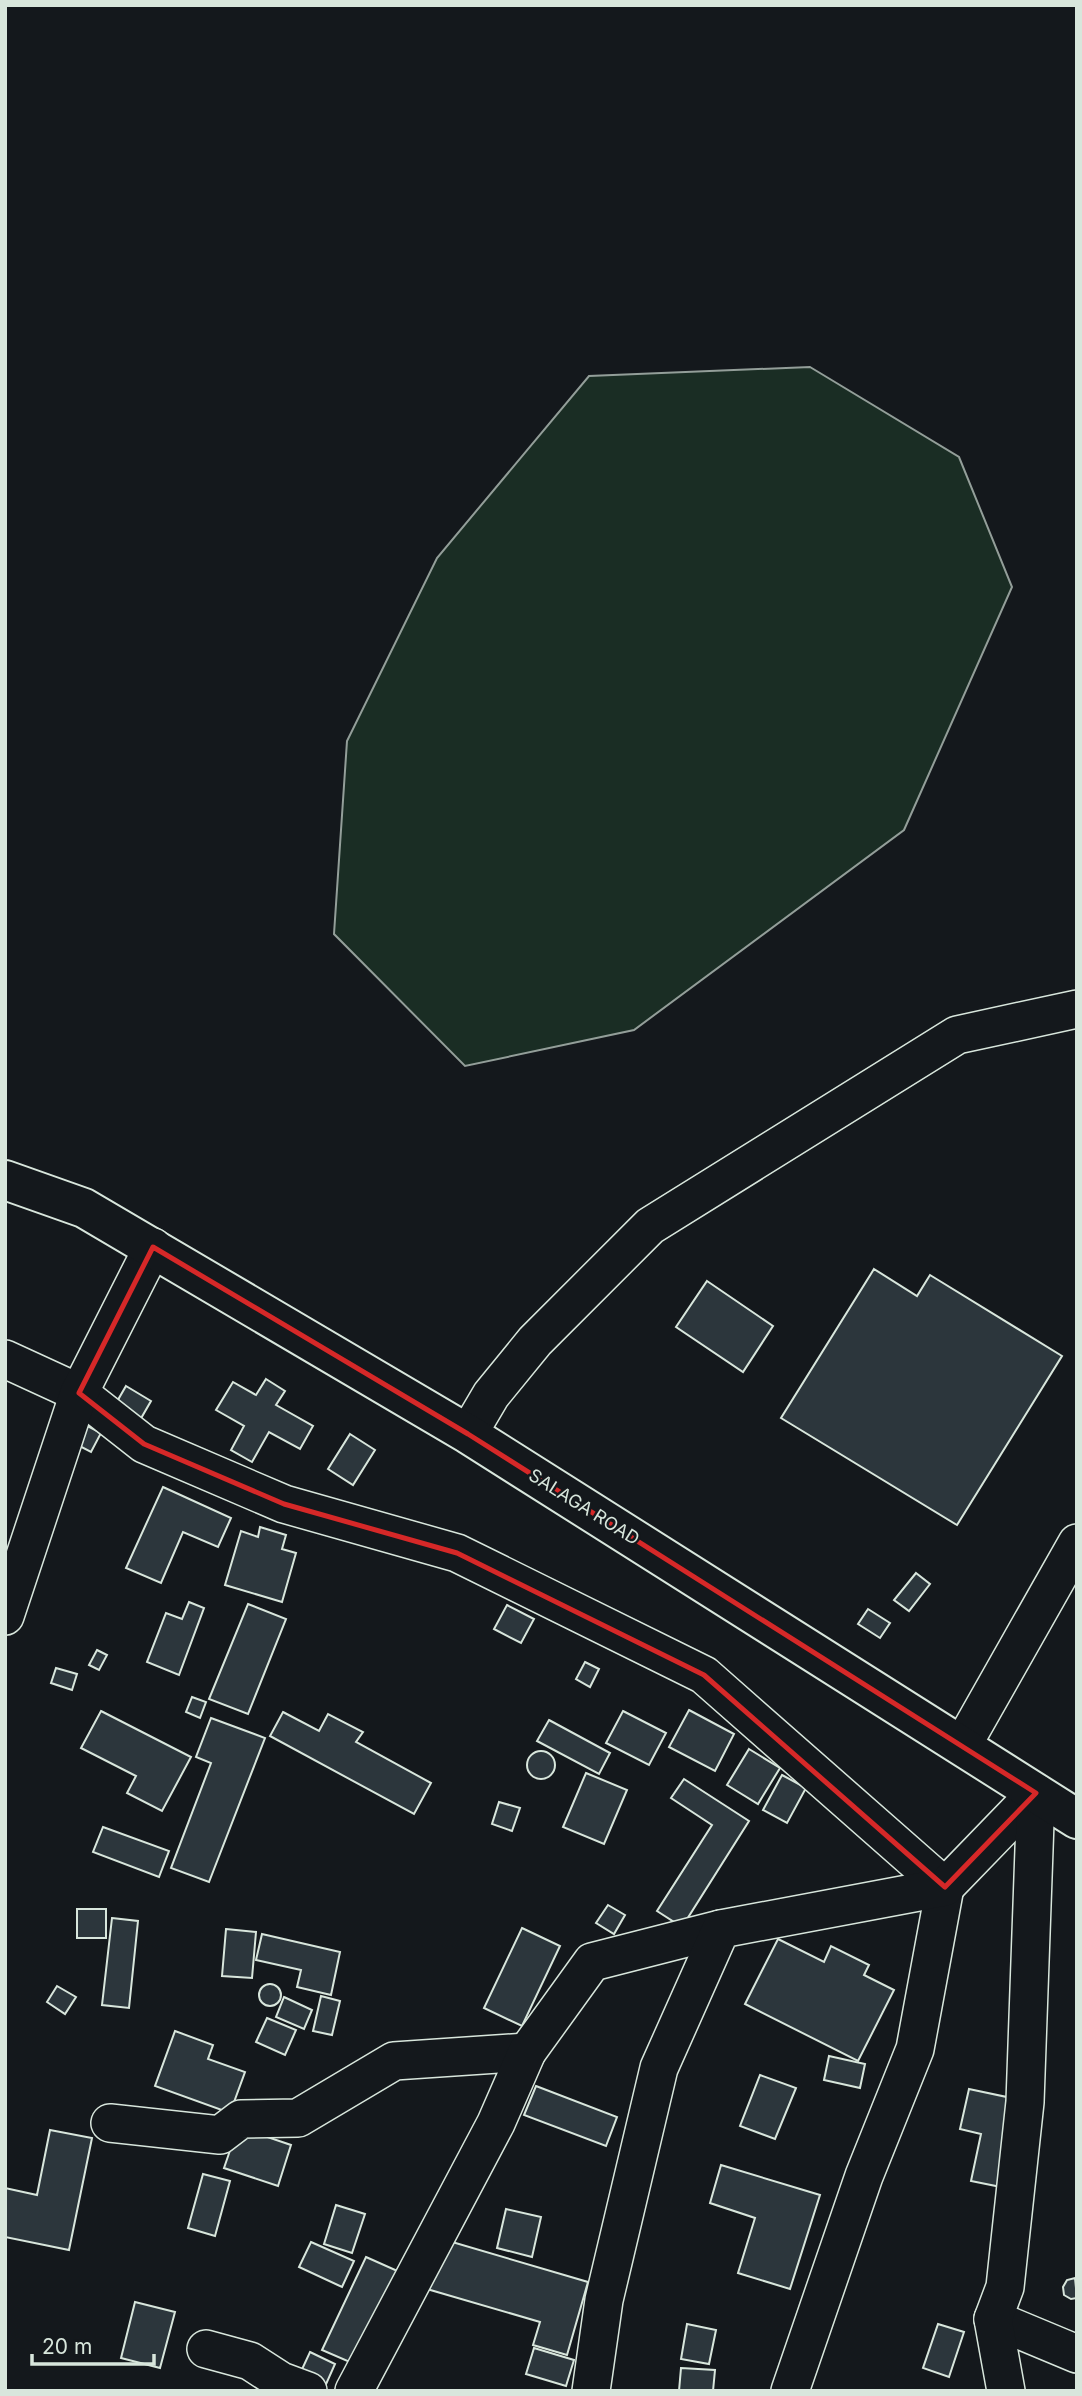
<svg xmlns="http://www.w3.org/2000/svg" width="1082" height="2396" font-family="Inter,sans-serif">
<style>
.green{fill:#1a2d24;stroke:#939e99;stroke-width:2}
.building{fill:#2c363c;stroke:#d8e6dc;stroke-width:2}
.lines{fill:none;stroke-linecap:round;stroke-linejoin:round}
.minor-casing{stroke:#d8e6dc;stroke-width:40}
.primary-casing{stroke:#d8e6dc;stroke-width:42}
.minor{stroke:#14181c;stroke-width:37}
.primary{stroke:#14181c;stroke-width:38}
.marked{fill:none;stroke:#d62828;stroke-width:5;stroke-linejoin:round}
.labels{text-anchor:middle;stroke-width:5;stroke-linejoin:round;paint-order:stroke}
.street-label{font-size:18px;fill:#d8e6dc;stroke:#14181c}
</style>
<rect width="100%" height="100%" fill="#14181c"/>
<!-- green -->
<path class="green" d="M810,367L959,457L1012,587L904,830L634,1030L465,1066L334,934L347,741L437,558L589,376Z"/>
<!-- building -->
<g class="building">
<path d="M874,1269L917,1296L930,1275L1062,1356L957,1525L781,1418Z"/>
<path d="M707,1281L773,1326L743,1372L676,1327Z"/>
<path d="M266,1379L285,1391L276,1405L313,1426L300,1449L269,1432L252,1462L231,1450L244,1426L216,1410L233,1382L256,1395Z"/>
<path d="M126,1386L151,1401L140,1420L115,1405Z"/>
<path d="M76,1420L101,1433L91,1452L66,1439Z"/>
<path d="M350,1434L375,1450L353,1485L328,1469Z"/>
<path d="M163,1487L231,1518L218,1547L183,1532L161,1583L126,1568Z"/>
<path d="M260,1527L286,1535L282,1549L296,1553L282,1602L225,1585L241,1531L258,1537Z"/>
<path d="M916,1573L930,1584L909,1611L894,1600Z"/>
<path d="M189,1602L204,1608L179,1675L147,1662L166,1613L182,1619Z"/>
<path d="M248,1604L286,1619L248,1714L209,1699Z"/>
<path d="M507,1605L534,1619L521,1643L494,1629Z"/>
<path d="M868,1609L890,1623L880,1638L858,1624Z"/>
<path d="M97,1650L107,1655L99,1670L89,1665Z"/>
<path d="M585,1662L599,1669L590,1687L576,1679Z"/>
<path d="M56,1668L77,1674L72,1690L51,1683Z"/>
<path d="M192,1697L206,1702L200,1718L186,1712Z"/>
<path d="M689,1710L734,1734L715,1771L669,1747Z"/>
<path d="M101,1711L191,1757L162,1811L127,1793L136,1776L81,1748Z"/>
<path d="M623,1711L666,1733L649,1765L606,1743Z"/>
<path d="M283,1712L319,1731L328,1714L363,1732L356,1742L431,1783L414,1814L270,1736Z"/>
<path d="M211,1718L265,1738L209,1882L171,1868L211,1763L196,1757Z"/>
<path d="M549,1720L610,1753L599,1774L537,1741Z"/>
<path d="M749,1749L780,1768L758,1804L727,1785Z"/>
<circle cx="541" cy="1765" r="14"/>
<path d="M586,1773L627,1790L604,1844L563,1827Z"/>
<path d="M782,1775L806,1788L787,1823L763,1810Z"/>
<path d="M684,1779L749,1821L682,1927L657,1911L712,1825L671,1798Z"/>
<path d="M499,1802L520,1808L512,1831L492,1824Z"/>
<path d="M103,1827L169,1851L159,1877L93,1852Z"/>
<path d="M608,1905L625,1915L614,1934L596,1923Z"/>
<rect x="77" y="1909" width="29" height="29"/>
<path d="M112,1918L138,1921L129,2008L102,2005Z"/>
<path d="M522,1928L560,1946L522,2026L484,2008Z"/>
<path d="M226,1929L256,1932L252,1978L222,1976Z"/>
<path d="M262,1934L340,1952L331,1995L297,1987L301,1970L256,1960Z"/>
<path d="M778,1939L824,1962L831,1946L869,1965L864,1975L894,1990L858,2061L745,2004Z"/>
<circle cx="270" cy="1995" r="11"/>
<path d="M57,1986L76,1997L65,2014L47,2002Z"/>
<path d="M321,1996L340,2001L332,2035L313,2031Z"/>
<path d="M284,1997L312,2010L304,2029L276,2017Z"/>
<path d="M267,2018L296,2030L285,2055L256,2042Z"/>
<path d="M175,2031L213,2045L208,2059L245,2072L230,2113L155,2086Z"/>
<path d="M829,2056L865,2064L860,2088L824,2080Z"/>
<path d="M760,2075L796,2088L775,2139L740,2126Z"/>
<path d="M536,2086L617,2117L606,2146L524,2115Z"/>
<path d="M969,2089L1021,2100L1001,2187L971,2181L981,2134L960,2129Z"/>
<path d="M238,2127L291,2145L278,2186L224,2168Z"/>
<path d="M50,2130L92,2138L69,2250L5,2237V2188L37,2195Z"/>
<path d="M721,2165L820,2195L790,2289L738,2273L755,2218L710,2203Z"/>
<path d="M203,2174L230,2181L215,2236L188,2228Z"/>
<path d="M336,2205L365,2214L352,2253L324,2244Z"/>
<path d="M506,2209L541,2217L532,2257L497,2248Z"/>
<path d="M442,2239L588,2282L567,2355L533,2345L540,2322L427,2289Z"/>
<path d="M311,2242L354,2261L342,2287L299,2267Z"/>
<path d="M366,2257L402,2273L359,2366L322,2350Z"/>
<path d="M1075,2278L1077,2298L1071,2299L1064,2295L1063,2287L1067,2280Z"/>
<path d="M135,2302L175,2312L160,2368L121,2358Z"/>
<path d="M687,2324L716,2330L709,2364L681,2359Z"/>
<path d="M938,2324L964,2332L949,2377L923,2368Z"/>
<path d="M534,2348L574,2360L566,2386L526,2374Z"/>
<path d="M310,2352L335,2364L323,2391L297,2380Z"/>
<path d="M681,2368L715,2370L713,2391H679Z"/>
</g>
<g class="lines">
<defs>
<g id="minor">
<path d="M5,1359L79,1393L144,1444L284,1504L457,1553L704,1675L945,1887L915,2049L864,2176L790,2391"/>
<path d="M468,1434L491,1395L535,1341L650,1226L957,1035L1077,1009"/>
<path d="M5,1616L79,1393L153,1247"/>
<path d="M962,1746L1077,1543"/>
<path d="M110,2123L220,2135L241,2119L298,2118L394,2061L527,2052"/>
<path d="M993,2319L1077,2354"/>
<path d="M206,2349L250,2361L281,2381L308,2391"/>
<path d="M354,2391L496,2123L527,2052L592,1962L721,1929"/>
<path d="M591,2391L604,2300L659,2068L721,1929L945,1887L1036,1793"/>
<path d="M1006,2391L993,2319L1005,2287L1025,2102L1036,1793"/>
</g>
<path id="primary" d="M5,1180L84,1208L468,1434L1077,1819"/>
</defs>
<!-- minor casing -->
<use href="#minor" class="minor-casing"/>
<!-- primary casing -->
<use href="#primary" class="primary-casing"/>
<!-- minor -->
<use href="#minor" class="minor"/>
<!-- primary -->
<use href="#primary" class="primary"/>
</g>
<!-- marked area -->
<path class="marked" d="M153,1247L468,1434L1036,1793L945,1887L704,1675L457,1553L284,1504L144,1444L79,1393Z"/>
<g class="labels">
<!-- street labels -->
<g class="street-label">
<text transform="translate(584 1507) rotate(32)" y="6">SALAGA ROAD</text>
</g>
</g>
<!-- border -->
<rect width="1082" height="2396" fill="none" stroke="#d8e6dc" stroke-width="14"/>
<!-- scale -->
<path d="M32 2354v10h122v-10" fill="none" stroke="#d8e6dc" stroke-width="3.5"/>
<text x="42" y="2354" font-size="21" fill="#d8e6dc" stroke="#14181c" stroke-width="5" paint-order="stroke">20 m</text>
</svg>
